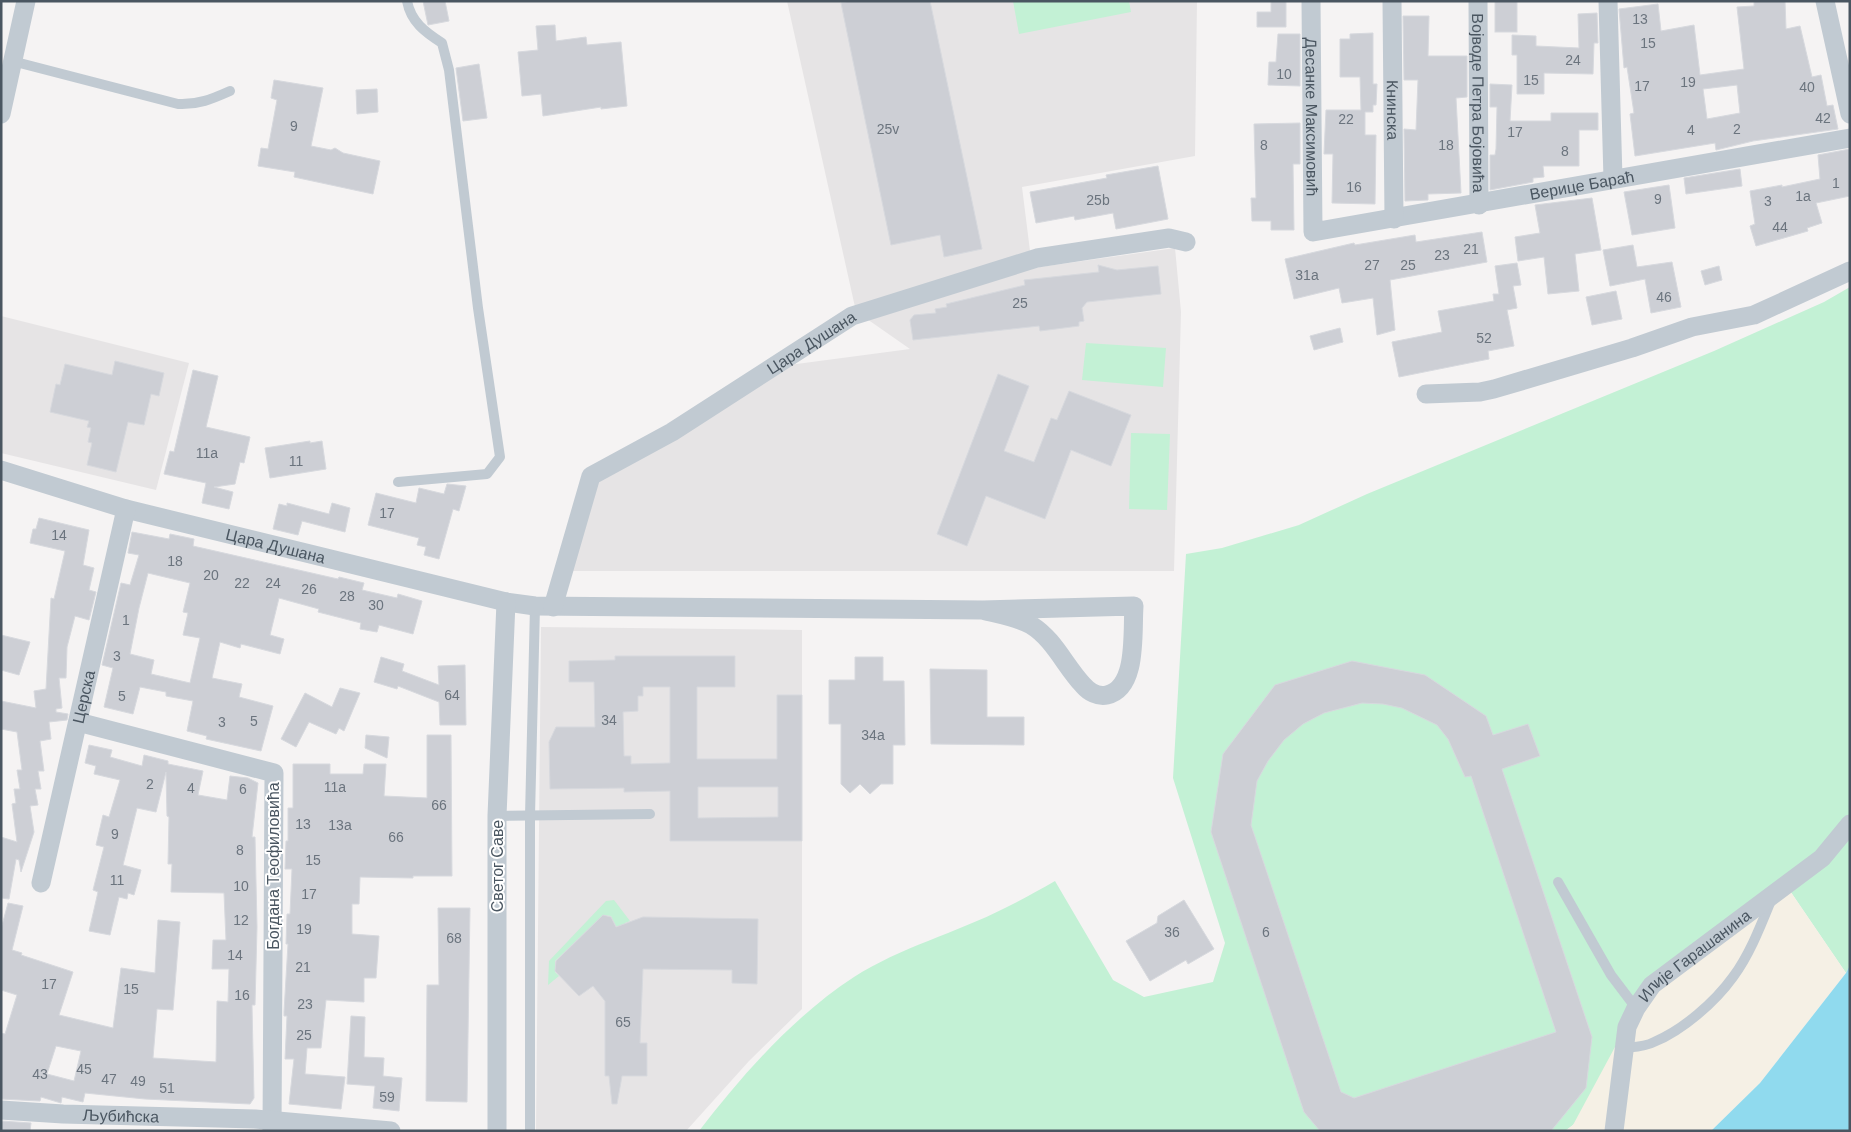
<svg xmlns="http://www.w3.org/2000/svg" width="1851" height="1132" font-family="Arial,sans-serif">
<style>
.education{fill:#e6e4e5}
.green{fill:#c3f1d5}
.sand{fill:#f5f0e5}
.water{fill:#90daee}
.building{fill:#cdcfd5;stroke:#d7d9de;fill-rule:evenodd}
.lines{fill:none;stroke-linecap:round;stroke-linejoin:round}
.lane{stroke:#c1cad2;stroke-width:10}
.street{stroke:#c1cad2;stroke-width:19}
.labels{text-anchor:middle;stroke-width:4;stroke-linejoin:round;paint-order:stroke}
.number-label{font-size:14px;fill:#6b747e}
.street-label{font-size:16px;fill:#4a5661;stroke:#fff}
</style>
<rect width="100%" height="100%" fill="#f5f3f3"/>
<!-- education -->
<g class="education">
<path d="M787,1H1197L1195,156L1022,187L1030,251L855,307Z"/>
<path d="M1175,248L1181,312L1174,571H571L595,484L789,365L910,349L867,319L1033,268Z"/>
<path d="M1,316L189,363L156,490L1,453Z"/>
<path d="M541,627L802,630V1009L749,1061L686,1131H536Z"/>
</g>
<!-- green -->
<g class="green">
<path d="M1013,1H1129L1131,12L1019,34Z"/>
<path d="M1850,287V965L1846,973L1786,885L1573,1125L1565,1131H699C742,1075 794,1016 854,977C901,947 956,933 1005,908C1022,900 1039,890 1055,881L1113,980L1144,997L1213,982L1225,943L1173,778L1186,554L1222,548L1299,525L1367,494L1714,351L1824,302Z"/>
<path d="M1086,343L1166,348L1163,387L1082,380Z"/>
<path d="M1131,433L1170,434L1167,510L1129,509Z"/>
<path d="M614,900L630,921L625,923V926H616L611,916L603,915L555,961V972L559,976L548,985L549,961L606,901Z"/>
</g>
<!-- sand -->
<path class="sand" d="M1786,885L1846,973L1760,1083L1711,1131H1565L1573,1125L1636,1008Z"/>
<!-- water -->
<path class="water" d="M1850,965V1131H1711L1760,1083L1846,973Z"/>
<!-- building -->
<g class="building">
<path d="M423,1H445L449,21L428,25Z"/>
<path d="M850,1H930L982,249L944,257L940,235L891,245L841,3Z"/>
<path d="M1271,1H1286V27H1257V12H1271Z"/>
<rect x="1495" y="1" width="22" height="31"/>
<path d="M1754,1H1785L1786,29L1800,26L1812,77L1821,75L1827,106L1833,105L1838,129L1753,141L1716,150L1715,143L1635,156L1630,114L1634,113L1627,67L1624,68L1619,9L1658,4L1661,31L1694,25L1700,75L1744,69L1737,7L1754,6ZM1737,85L1740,113L1707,119L1703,89Z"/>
<path d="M1597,13L1598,43H1594L1593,74L1544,73V94H1517V55H1512V35L1536,36V46L1579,48L1578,14Z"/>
<path d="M1403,16H1429L1428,56H1467V97L1456,98L1461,193L1428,194V200L1405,201L1404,129L1416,130L1418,80H1404Z"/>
<path d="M555,25L556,41L586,37L587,45L621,42L627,106L601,109V107L543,116L541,94L522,96L518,52L538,50L536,26Z"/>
<path d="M1373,33V84H1377L1376,105H1373V112H1365V135H1376L1375,204L1332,203L1333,154H1324L1326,110H1361L1360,77H1340V39H1350V34Z"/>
<path d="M1278,34H1300V86L1268,85L1269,62H1276Z"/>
<path d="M479,64L487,118L463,121L456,68Z"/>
<path d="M274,80L323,88L311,146L331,150L335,148L343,153L380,161L373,194L294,177L295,172L258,166L261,148L268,149L277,100L271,98Z"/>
<path d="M1490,84L1512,85L1510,121H1551V113H1598V130H1579V166H1543L1544,177L1533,178V182L1490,190V155H1495L1496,149L1497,107H1490Z"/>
<path d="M377,89L378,112L357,114L356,90Z"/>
<path d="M1300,123V164H1293L1294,230H1271V221H1252L1251,198H1256L1254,124Z"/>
<path d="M1850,149V196L1816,203L1822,223L1807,228L1808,231L1756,246L1750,226L1755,224L1750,191L1782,185V187L1820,179L1818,155Z"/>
<path d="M1158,166L1168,219L1116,229L1113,213L1075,220L1074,216L1036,223L1030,192L1107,178L1106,175Z"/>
<path d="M1740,169L1742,186L1686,194L1684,178Z"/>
<path d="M1669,185L1675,228L1632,235L1624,192Z"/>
<path d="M1592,198L1601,250L1575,254L1579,291L1548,294L1544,257L1518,261L1515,237L1540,233L1535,205Z"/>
<path d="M1482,232L1487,262L1390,280L1395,330L1377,335L1373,298L1342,303L1339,288L1294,299L1285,259L1354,243L1355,245L1415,235L1416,242Z"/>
<path d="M1633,245L1637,267L1672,262L1681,307L1651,313L1645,279L1610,286L1603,250Z"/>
<path d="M1517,263L1521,285L1513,286L1517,308L1507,310L1514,346L1488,351L1489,359L1399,377L1392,342L1442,332L1438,311L1494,301L1493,294H1499L1495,266Z"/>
<path d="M1098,265L1117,270L1158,266L1161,294L1087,302L1082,308L1084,321L1079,322V326L1040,331L1039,326L913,340L910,320L914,315L936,313L935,309L947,307L946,304L1025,285L1024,280L1099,272Z"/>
<path d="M1719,266L1722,280L1705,285L1701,271Z"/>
<path d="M1616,291L1622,319L1592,325L1586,297Z"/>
<path d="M1340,328L1343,342L1314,350L1310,336Z"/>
<path d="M115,361L164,373L159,396L151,394L144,425L128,422L116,472L87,465L92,443L88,442L91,428L87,427L89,421L50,412L56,384L60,385L65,364L112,375Z"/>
<path d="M193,370L218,376L206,427L250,437L244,463L240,462L235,484L214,487L233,492L229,509L202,503L206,483L164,474L170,451L174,452Z"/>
<path d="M998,374L1029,386L1004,451L1034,462L1051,418L1057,420L1069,391L1131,415L1111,466L1071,450L1045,519L986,496L967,546L937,534Z"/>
<path d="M310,441V443L322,441L326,469L270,478L265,448Z"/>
<path d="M447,484L466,486L459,511L453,509L439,559L424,555L426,547L417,545L419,538L368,525L376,493L416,503L419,488L444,494Z"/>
<path d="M287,503L329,514L332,503L350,508L345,532L302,521L298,535L273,529L279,504L287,506Z"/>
<path d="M39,518L89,530L83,565L94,568L89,590L96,592L89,620L75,616L67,647L66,678H59L62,708L56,709V712L68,714L67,720L49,722L51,739L40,741L44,771H38L41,789H35L38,805L30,806L34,832L21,872L19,860L16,859L9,899L1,898V837L17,842L12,804L16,803L14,789H20L17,770H22L17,732L1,729V701L36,708L34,691L46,689L51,598L54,599L65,551L30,543L33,529H36Z"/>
<path d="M132,532L169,539L170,534L194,539L193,546L338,579L339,577L364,583L362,590L397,598L398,594L422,601L413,634L379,625L377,632L360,629L361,623L318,612L319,609L279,598L270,635L284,639L280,654L241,644L240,648L220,642L212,678L242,684L239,697L273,706L261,751L206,739L207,736L187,731L193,701L166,696V692L140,687L133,714L104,707L113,668L102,665L121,583L130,585L139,555L128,553ZM148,573L190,583L183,612L188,613L183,635L200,638L190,683L151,674L154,660L130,654L139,608Z"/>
<path d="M1,635L30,642L19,675L1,670Z"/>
<path d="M615,656H735V687H697V759H777V695H802V841H670V791L624,792V788L550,789L549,742L556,727H595L594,682H569V661L615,660ZM643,687H670V763L631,764V756H624L623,712L638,711V696H643ZM698,787H778V817L698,818Z"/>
<path d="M381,657L404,664L402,671L439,685L438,666L465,665L466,725H440L439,702L398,686L397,689L374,682Z"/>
<path d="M855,657H883V681H904L905,745H893V784H881L870,794L860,784L850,793L841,784V724H829V680H855Z"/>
<path d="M1352,661L1425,675L1486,716L1493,735L1528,724L1540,756L1502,769L1592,1037L1586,1088L1551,1131H1320L1304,1112L1211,832L1223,754L1275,685ZM1362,703L1383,704L1402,708L1437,725L1448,739L1465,777L1471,776L1556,1032L1354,1098L1341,1092L1251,825L1257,781L1268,761L1284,740L1303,724L1324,713Z"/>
<path d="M930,669L987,670V717H1024V745L931,744Z"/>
<path d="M340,688L360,693L344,731L339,728L336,734L309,722L296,747L281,739L305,693L332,707Z"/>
<path d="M366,735L389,737L387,758L365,748Z"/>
<path d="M427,735H451L452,876H413V878L360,877L359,904H352V934L379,936L376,978H364V1002L326,1000L321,1048H307L305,1074L345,1077L341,1109L289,1104L294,1059H285L287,1016H284V1012L288,944H286L287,914H290L292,869H285L286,841H288V808H293V764H330V774H363L364,764H386L384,796L427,798Z"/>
<path d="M89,745L112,750L110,757L142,766L144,755L168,761V764L203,771L198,795L227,800L230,776L248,778L258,783L252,837H255L257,927L255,1005H252L254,1098L250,1104L145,1099L85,1093L83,1102L62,1097L61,1103L41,1097L40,1101L1,1099V1033L5,1034L17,995L1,990V929L8,903L23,906L12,950L22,953L21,955L73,972L59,1015L113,1028L121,968L155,973L158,920L180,922L173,1010L157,1009L153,1058L216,1062L217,1001L228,1002L229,969H212L213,940H226L224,893L171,892L172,864H168L169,817L167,816L166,772L156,812L137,808L123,865L141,870L134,895L128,893L127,899L119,897L110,935L89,931L98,892L93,890L104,847L96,845L103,815L109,817L120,780L94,774L96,766L85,763ZM56,1046L81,1051L74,1081L47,1074Z"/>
<path d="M1184,900L1214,949L1188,964L1186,960L1150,981L1126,941L1157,923L1158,916Z"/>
<path d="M438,908H470L467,1102L426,1101L427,985H439Z"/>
<path d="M603,915L611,917L616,927L643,917L758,919L757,984L732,983V970L643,969L640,1043H647V1076H622L617,1104H612L609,1076H605V1001L593,986L579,996L555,971L556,961Z"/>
<path d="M351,1016L365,1017L364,1057L384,1058L383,1076L402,1078L399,1111L373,1108L375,1086L347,1084Z"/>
<path d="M1,1121L31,1123L30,1131H1Z"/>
</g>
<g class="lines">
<!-- lane -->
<g class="lane">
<path d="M12,61L178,104C198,105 212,99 230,91"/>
<path d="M398,482L487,474L500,457L478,308L449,70L442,43C425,32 411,22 407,1"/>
<path d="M497,816L650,814"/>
<path d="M1558,882L1611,975L1636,1008"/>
<path d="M1624,1048C1634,1047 1645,1047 1654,1042C1683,1030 1715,1002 1733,977C1750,954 1761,925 1772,898"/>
<path d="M530,1131V816L535,606"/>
</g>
<!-- street -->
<g class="street">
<path id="s1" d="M1311,1L1313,232L1850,138"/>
<path id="s2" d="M1392,1L1394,219"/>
<path id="s3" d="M1478,1L1479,205"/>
<path d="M1608,1L1613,179"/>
<path d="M1825,1L1850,114"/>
<path d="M1,114L26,1"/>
<path d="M1426,394L1480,392L1494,389L1632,348L1692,327L1754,315L1850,271"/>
<path id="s4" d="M1,470L126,509L506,602L535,606L983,610L1134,606C1132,632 1138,688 1107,695C1098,697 1089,692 1083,685C1065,666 1054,639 1031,625C1018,617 997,614 983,610"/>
<path id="s5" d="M553,607L591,476L672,432L852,316L1037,258L1169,238L1186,242"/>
<path d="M78,722L274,773L272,1131"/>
<path id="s6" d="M41,883L126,509"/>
<path id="s7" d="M1,1110L63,1114L255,1119L391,1131"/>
<path d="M497,1131V816L506,602"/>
<path id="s8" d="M1614,1131L1627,1027L1636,1008L1652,985L1822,858L1850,824"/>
</g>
</g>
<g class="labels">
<!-- number labels -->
<g class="number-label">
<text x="1640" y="24">13</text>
<text x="1648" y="48">15</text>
<text x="1573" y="65">24</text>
<text x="1284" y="79">10</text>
<text x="1531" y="85">15</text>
<text x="1688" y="87">19</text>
<text x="1642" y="91">17</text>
<text x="1807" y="92">40</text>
<text x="1823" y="123">42</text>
<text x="1346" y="124">22</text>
<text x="294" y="131">9</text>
<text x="888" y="134">25v</text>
<text x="1737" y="134">2</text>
<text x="1691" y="135">4</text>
<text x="1515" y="137">17</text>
<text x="1264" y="150">8</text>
<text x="1446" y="150">18</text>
<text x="1565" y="156">8</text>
<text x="1836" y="188">1</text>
<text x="1354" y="192">16</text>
<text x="1803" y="201">1a</text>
<text x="1658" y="204">9</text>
<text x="1098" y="205">25b</text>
<text x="1768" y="206">3</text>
<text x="1780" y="232">44</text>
<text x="1471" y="254">21</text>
<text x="1442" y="260">23</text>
<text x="1372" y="270">27</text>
<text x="1408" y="270">25</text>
<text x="1307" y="280">31a</text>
<text x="1664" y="302">46</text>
<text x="1020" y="308">25</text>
<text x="1484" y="343">52</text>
<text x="207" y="458">11a</text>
<text x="296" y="466">11</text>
<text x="387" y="518">17</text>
<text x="59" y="540">14</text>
<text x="175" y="566">18</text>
<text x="211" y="580">20</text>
<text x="242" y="588">22</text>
<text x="273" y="588">24</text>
<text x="309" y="594">26</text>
<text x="347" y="601">28</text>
<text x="376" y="610">30</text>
<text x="126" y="625">1</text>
<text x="117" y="661">3</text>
<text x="452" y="700">64</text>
<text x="122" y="701">5</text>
<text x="609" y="725">34</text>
<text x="254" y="726">5</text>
<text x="222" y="727">3</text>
<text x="873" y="740">34a</text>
<text x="150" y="789">2</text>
<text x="335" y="792">11a</text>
<text x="191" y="793">4</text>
<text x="243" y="794">6</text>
<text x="439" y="810">66</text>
<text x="303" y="829">13</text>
<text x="340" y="830">13a</text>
<text x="115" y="839">9</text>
<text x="396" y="842">66</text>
<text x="240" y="855">8</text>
<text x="313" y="865">15</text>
<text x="117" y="885">11</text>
<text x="241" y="891">10</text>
<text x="309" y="899">17</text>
<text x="241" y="925">12</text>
<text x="304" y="934">19</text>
<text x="1172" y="937">36</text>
<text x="1266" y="937">6</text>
<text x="454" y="943">68</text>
<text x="235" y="960">14</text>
<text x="303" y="972">21</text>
<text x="49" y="989">17</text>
<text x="131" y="994">15</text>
<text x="242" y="1000">16</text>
<text x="305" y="1009">23</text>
<text x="623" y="1027">65</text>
<text x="304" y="1040">25</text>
<text x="84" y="1074">45</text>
<text x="40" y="1079">43</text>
<text x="109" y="1084">47</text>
<text x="138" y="1086">49</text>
<text x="167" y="1093">51</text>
<text x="387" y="1102">59</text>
</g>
<!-- street labels -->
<g class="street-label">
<text dy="6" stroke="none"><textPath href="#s3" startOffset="102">Војводе Петра Бојовића</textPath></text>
<text dy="6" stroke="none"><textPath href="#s2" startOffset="109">Книнска</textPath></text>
<text dy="6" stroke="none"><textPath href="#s1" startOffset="116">Десанке Максимовић</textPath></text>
<text dy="6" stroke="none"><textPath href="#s1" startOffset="504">Верице Бараћ</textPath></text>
<text dy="6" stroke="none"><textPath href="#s5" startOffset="394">Цара Душана</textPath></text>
<text dy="6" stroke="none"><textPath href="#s4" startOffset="285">Цара Душана</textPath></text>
<text dy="6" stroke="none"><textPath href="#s6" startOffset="191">Церска</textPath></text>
<text transform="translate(273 866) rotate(-90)" y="6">Богдана Теофиловића</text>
<text transform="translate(497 866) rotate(-90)" y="6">Светог Саве</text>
<text dy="6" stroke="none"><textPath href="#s8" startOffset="205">Илије Гарашанина</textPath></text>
<text dy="6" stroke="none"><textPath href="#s7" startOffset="120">Љубићска</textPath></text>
</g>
</g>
<!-- border -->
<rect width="1851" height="1132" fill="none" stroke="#4a5661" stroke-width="5"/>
</svg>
